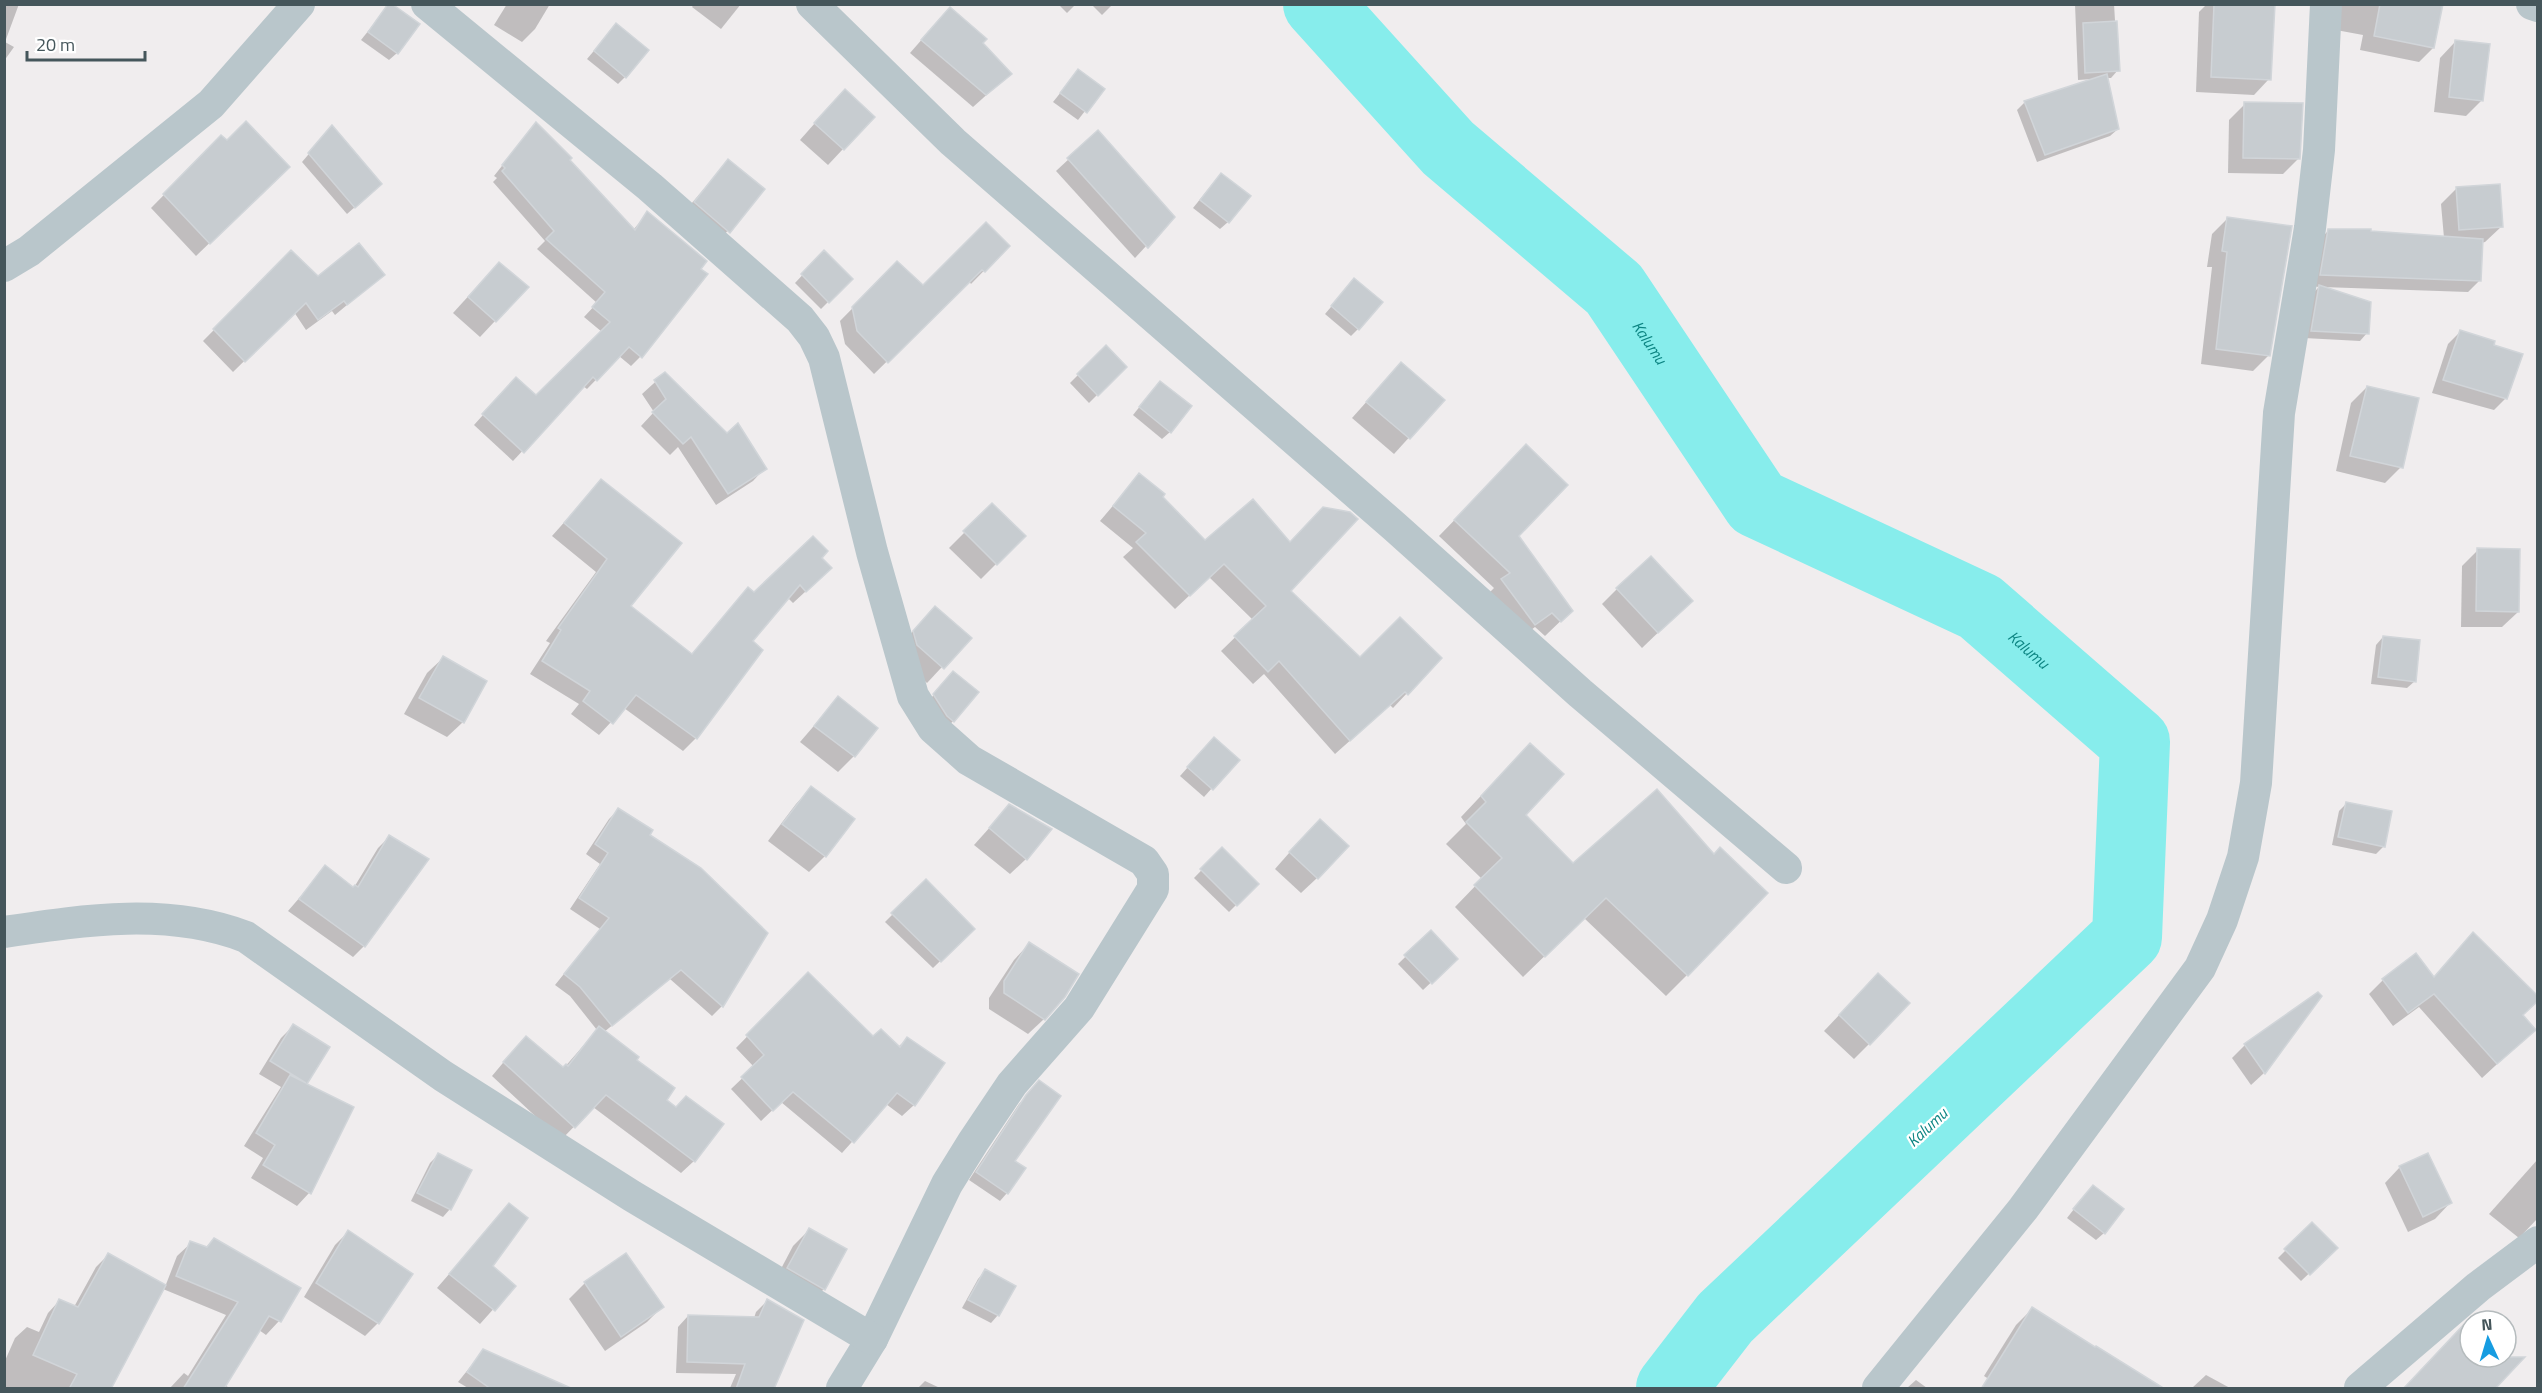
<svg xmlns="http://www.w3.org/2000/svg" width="2542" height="1393" font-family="'Titillium Web',sans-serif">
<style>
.shadow{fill:#0003}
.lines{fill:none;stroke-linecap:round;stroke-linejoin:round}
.river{stroke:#87edec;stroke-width:70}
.building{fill:#c7ccd0;stroke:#d1d5d9;stroke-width:1.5}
.minor{stroke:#b9c6cb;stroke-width:32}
.labels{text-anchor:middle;stroke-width:4.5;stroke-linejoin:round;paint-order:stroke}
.water-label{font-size:16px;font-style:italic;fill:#0c8482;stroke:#fff}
</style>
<rect width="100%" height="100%" fill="#f0edee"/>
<!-- shadow -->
<g class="shadow">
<path d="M4,4H19L5,42L14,47L4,61Z"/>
<path d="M507,4H550L535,29L522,42L494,25Z"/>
<path d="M694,4H741L721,29L692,7Z"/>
<path d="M1058,4H1076L1067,13Z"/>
<path d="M1091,4H1113L1102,15Z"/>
<path d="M2075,4H2114L2118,70L2111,78H2107L2118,129L2110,136L2037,162L2017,110L2025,102L2093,79L2078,80Z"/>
<path d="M2207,4H2273L2269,79L2254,95L2196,92L2199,12Z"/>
<path d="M2341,4H2442L2433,48L2419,62L2360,50L2363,35L2336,30Z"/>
<path d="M389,5L397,53L389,60L361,40Z"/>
<path d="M938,21L981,43L1010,74L973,107L910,53Z"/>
<path d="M609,33L625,77L618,84L587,59Z"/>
<path d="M2455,42L2482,100L2466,116L2434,112L2440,58Z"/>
<path d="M1078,71L1102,89L1078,120L1053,102Z"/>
<path d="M2245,104L2298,159L2283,174L2228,173L2229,120Z"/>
<path d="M830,106L873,117L828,165L800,140Z"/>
<path d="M1098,132L1173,217L1135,258L1056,171Z"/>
<path d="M527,134L568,160L633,230L648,213L640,357L631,366L619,356L587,389L583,386L513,461L474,425L507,388L536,397L602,332L584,317L597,303L537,249L545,241L493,182L497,178L494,176Z"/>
<path d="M325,135L373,191L347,214L302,162Z"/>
<path d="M221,137L275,180L196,256L151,208Z"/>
<path d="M728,161L763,189L713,248L679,218Z"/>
<path d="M1214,182L1228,222L1220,229L1193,208Z"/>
<path d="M2457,188L2501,227L2485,242L2481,243L2479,281L2468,292L2322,287L2367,333L2360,341L2304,338L2312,294L2319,287L2310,286L2317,242L2329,230L2444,238L2441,204Z"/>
<path d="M2227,219L2269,355L2253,371L2201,364L2212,267H2207L2212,234Z"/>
<path d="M1008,246L971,284L969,281L874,374L845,344L840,321L897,263L923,288Z"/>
<path d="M291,252L318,278L383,275L335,315L332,311L306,330L294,312L233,372L203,341Z"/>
<path d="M824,252L851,279L821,309L795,283Z"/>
<path d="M484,279L495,321L480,337L453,313Z"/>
<path d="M1347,288L1358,329L1351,336L1325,314Z"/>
<path d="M2460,332L2492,346L2506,398L2494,410L2432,393L2448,344Z"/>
<path d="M1106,347L1125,367L1089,403L1070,383Z"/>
<path d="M664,374L727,435L765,468L753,481L716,505L678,447L670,455L641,426L654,412L642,394Z"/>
<path d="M1386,380L1443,400L1394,454L1352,418Z"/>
<path d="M2367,387L2401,467L2385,483L2336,471L2351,403Z"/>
<path d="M1153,390L1170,432L1162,439L1133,415Z"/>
<path d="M1511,462L1517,536L1571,611L1545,636L1535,627L1519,639L1487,595L1494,588L1439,536Z"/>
<path d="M1139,475L1205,542L1290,543L1289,591L1360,658H1440L1393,708L1390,705L1335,754L1264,674L1253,684L1221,651L1253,620L1209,577L1175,609L1123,557L1133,548L1100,521Z"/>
<path d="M601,481L629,606L691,655L748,589L754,594L820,558L818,580L793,603L787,597L751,641L761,650L696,738L683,751L624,708L599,735L571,714L579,704L530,674L550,643L546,641L596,572L552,536Z"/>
<path d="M992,505L1024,536L981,579L949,548Z"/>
<path d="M2478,550L2518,612L2502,627H2461L2462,566Z"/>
<path d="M1617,589L1691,601L1642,648L1602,604Z"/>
<path d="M935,608L969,638L927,683L902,661L898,647Z"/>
<path d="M2383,637L2415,681L2407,688L2371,684L2376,645Z"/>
<path d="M443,658L463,722L447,737L404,714L427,673Z"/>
<path d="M946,680L953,721L946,729L927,703Z"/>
<path d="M838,698L854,756L838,772L800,742Z"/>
<path d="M1206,747L1237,760L1204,797L1180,776Z"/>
<path d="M1509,766L1524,816L1687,975L1666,996L1584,918L1523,977L1455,907L1482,879L1446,844L1466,824L1461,817Z"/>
<path d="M811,788L853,819L825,856L809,872L768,841L796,804Z"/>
<path d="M2346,804L2384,846L2376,854L2332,845L2339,811Z"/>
<path d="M1009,806L1026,859L1010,874L974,845Z"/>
<path d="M618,810L648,835L722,1006L712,1016L670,979L604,1032L634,1060L665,1101L694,1161L681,1173L593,1107L561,1140L492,1076L513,1051L563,1069L597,1030L570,996L555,985L600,929L570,909L600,864L586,854L609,819Z"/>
<path d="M1304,836L1317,878L1301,893L1275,869Z"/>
<path d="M389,837L364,946L353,957L288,911L326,867L353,889L378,848Z"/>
<path d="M1222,849L1257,884L1229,912L1194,878Z"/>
<path d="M926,881L973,929L933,968L885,922Z"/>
<path d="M1431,932L1456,959L1423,990L1398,964Z"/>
<path d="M2473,934L2521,1015L2534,1030L2482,1078L2419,1007L2393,1026L2369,994L2383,980L2433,978Z"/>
<path d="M1029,944L1044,1019L1028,1034L989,1009V998L1014,960Z"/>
<path d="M808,974L873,1038L898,1047L907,1039L914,1105L902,1116L886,1104L842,1153L781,1102L761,1121L731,1089L754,1067L736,1048Z"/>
<path d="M1863,990L1869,1044L1854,1059L1824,1031Z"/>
<path d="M293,1026L328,1047L305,1084L352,1108L309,1193L297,1206L251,1178L263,1158L244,1146L281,1087L259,1074L281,1038Z"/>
<path d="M2245,1045L2264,1073L2251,1085L2232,1058Z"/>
<path d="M1032,1090L1007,1193L1000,1201L969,1180L1019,1104Z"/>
<path d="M438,1155L450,1209L443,1217L411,1201L430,1163Z"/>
<path d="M2538,1159V1218L2519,1238L2489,1214Z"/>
<path d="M2400,1167L2450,1203L2435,1219L2408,1232L2385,1183Z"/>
<path d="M2085,1195L2104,1233L2096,1240L2067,1218Z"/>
<path d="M509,1205L491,1266L514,1286L480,1324L437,1288Z"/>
<path d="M2312,1224L2336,1248L2301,1281L2278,1258Z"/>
<path d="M809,1230L824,1289L808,1305L773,1284L793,1246Z"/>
<path d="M348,1232L378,1323L365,1336L304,1297L335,1245Z"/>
<path d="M214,1240L299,1288L279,1321L266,1335L259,1330L224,1385L230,1388H170L184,1373L188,1376L226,1315L163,1289L109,1388H4V1363L15,1338L27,1327L39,1332L48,1313L59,1301L74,1307L96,1267L108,1255L165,1287L177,1256L191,1243L205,1248Z"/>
<path d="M626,1255L662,1307L647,1322L605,1351L569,1299L585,1283Z"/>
<path d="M985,1271L998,1315L991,1323L962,1308L978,1279Z"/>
<path d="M767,1301L773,1388H730L736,1374L676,1373L678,1327L688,1316L754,1318L756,1312Z"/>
<path d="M2032,1309L2003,1388L1984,1376L2016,1325Z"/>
<path d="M483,1351L544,1388H468L458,1382Z"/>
<path d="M2206,1375L2230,1388H2192Z"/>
<path d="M1916,1380L1927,1388H1907Z"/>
<path d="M925,1381L940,1388H918Z"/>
</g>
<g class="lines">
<!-- river -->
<path class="river" id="s1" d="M1318,4L1448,148L1614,289L1757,503L1980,607L2135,742L2127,937L1725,1318L1671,1388"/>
</g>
<!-- building -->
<g class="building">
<path d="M388,4H392L420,24L398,54L368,32Z"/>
<path d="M2214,4H2275L2271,80L2211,77Z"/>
<path d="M2380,4H2443L2434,48L2374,36Z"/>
<path d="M950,7L987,39L983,43L1012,74L986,95L921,40Z"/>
<path d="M2117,21L2120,71L2085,73L2083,23Z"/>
<path d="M616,23L649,50L626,78L594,51Z"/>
<path d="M2455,40L2490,44L2483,101L2449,97Z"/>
<path d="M1078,69L1105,89L1087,113L1060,93Z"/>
<path d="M2107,74L2119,129L2045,155L2024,101Z"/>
<path d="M845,89L875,117L844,150L814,123Z"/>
<path d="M2244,102L2303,103L2300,159L2243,158Z"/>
<path d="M246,121L290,167L210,244L163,194L221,135L227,140Z"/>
<path d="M536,122L572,158L570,160L635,230L647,211L707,261L701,269L708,274L642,358L629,347L597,381L593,377L524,453L482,414L516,377L536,395L610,322L592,307L605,292L546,239L554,231L502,171L505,168L502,165Z"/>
<path d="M332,125L382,184L355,208L308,153Z"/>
<path d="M1098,130L1175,217L1148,248L1067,158Z"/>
<path d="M728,159L765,189L730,233L694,202Z"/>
<path d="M1221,173L1251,196L1229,223L1200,200Z"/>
<path d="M2500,184L2503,227L2459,230L2456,187Z"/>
<path d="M2227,217L2292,226L2270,356L2216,349L2227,252L2222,251Z"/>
<path d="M986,222L1010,246L985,272L982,270L888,363L857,331L852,307L897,261L923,285Z"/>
<path d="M2328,229H2371V231L2483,239L2481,281L2320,275Z"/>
<path d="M359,243L385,275L347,305L344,301L318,320L306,303L245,362L213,329L291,250L318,276Z"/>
<path d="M824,250L853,279L829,303L801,274Z"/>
<path d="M499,262L529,287L496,322L468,297Z"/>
<path d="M1354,278L1383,302L1359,330L1331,306Z"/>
<path d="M2319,285L2371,302L2369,334L2311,331Z"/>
<path d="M2460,330L2495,341L2494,345L2523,354L2507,399L2443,380Z"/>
<path d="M1106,345L1127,367L1098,396L1077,374Z"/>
<path d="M1401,362L1445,400L1410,439L1366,402Z"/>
<path d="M665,372L727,433L738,423L767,469L728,494L691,437L683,444L652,412L666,399L654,380Z"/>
<path d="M1160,381L1192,406L1171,433L1139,407Z"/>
<path d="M2367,386L2419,398L2403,468L2350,456Z"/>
<path d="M1526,444L1568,485L1519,536L1573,611L1561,622L1552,613L1535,625L1501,579L1510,573L1454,520Z"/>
<path d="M1139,473L1165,494L1163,497L1205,540L1253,499L1290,542L1323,507L1350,512L1358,519L1291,591L1360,657L1400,617L1442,658L1408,695L1405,692L1350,741L1279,661L1268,672L1234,636L1266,606L1224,564L1190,596L1136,542L1146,533L1113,506Z"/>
<path d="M601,479L682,543L631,606L692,654L748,587L754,592L813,536L828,551L822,558L832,568L806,592L800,585L753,641L763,650L697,739L636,695L613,724L583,701L590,691L542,661L561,630L558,628L607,559L564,523Z"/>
<path d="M992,503L1026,536L997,565L963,531Z"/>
<path d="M2477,548L2520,549L2519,612L2476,611Z"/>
<path d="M1651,556L1693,601L1658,633L1616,588Z"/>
<path d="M935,606L972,638L944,669L917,645L913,631Z"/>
<path d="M2383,636L2420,640L2416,682L2378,677Z"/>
<path d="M443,656L487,681L464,723L419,698Z"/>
<path d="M953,671L979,692L954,722L947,716L933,694Z"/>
<path d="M838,696L878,728L855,757L814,726Z"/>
<path d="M1214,737L1240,760L1213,790L1187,767Z"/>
<path d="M1530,743L1564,774L1526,815L1573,863L1657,789L1714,854L1720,847L1768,893L1688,976L1606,898L1545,957L1474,885L1502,858L1466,822L1486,802L1481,796Z"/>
<path d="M811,786L855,819L826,857L782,824Z"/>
<path d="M2346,802L2392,811L2385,847L2338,837Z"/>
<path d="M1009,804L1052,829L1027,860L989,828Z"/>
<path d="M618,808L653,830L650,835L701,868L768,933L723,1007L681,970L612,1026L580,987L564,974L609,918L579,898L608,853L595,844Z"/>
<path d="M1320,819L1349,846L1318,879L1289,852Z"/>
<path d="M389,835L429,859L365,947L299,899L325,865L353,887L355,885L358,887Z"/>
<path d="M1222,847L1259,884L1237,906L1200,869Z"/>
<path d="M926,879L975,929L941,962L891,913Z"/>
<path d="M1431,930L1458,959L1432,984L1404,955Z"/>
<path d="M2473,932L2538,996V1001L2523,1015L2536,1030L2497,1064L2434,994L2408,1013L2382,979L2416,953L2434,977Z"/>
<path d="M1029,942L1079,974L1065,997L1045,1020L1004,993V981Z"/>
<path d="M808,972L873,1036L881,1029L900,1047L907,1037L945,1063L915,1106L897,1093L854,1143L793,1092L773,1111L741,1077L764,1055L746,1035Z"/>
<path d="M1878,973L1910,1003L1870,1045L1839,1015Z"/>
<path d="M2318,992L2322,996L2265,1074L2244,1044Z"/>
<path d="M293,1024L330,1047L307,1084L354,1107L311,1194L263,1165L275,1145L256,1133L290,1075L306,1083L270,1061Z"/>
<path d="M599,1026L639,1057L637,1060L675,1088L667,1100L676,1107L686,1096L724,1124L695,1162L606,1095L575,1128L503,1062L526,1036L563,1067L566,1064L568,1066Z"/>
<path d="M1039,1080L1061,1096L1015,1161L1026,1168L1008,1194L976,1172L1026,1095Z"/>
<path d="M438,1153L472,1170L451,1210L417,1193Z"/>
<path d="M2428,1153L2452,1203L2423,1217L2399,1166Z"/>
<path d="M2093,1185L2124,1209L2105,1234L2073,1209Z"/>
<path d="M509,1203L528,1218L493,1266L516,1286L495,1311L449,1274Z"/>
<path d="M2312,1222L2338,1248L2310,1275L2284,1249Z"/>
<path d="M809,1228L847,1249L825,1290L787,1268Z"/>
<path d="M348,1230L413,1274L379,1324L316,1283Z"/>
<path d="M214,1238L301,1288L281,1322L269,1316L224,1389H183L238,1302L176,1276L190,1241L207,1247Z"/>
<path d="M108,1253L166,1285L111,1389H69L77,1374L33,1355L59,1299L78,1307Z"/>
<path d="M626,1253L664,1307L621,1337L584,1282Z"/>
<path d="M985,1269L1016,1286L999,1316L968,1300Z"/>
<path d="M767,1299L804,1320L774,1389H736L745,1364L687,1362L688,1315L759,1317Z"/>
<path d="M2032,1307L2095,1347L2096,1346L2165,1389H1981Z"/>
<path d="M2470,1318V1357H2525L2495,1389H2403Z"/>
<path d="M483,1349L573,1389H491L467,1372Z"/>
</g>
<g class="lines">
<!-- minor -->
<g class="minor">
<path d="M427,4L650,187L800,319L814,337L824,358L872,552L913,696L933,728L969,760L1144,861L1153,874V889L1079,1008L1012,1084L973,1142L947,1184L872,1339L842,1388"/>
<path d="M812,4L953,142L1395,527L1580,693L1786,868"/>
<path d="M2532,4L2538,6"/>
<path d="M4,266L29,251L211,104L299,4"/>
<path d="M4,932C84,920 168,907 246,937L443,1076L632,1196L872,1339"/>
<path d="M1878,1388L2023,1209L2200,968L2222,920L2243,857L2256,783L2279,413L2310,228L2319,150L2326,4"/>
<path d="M2360,1388L2478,1287L2538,1242"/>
</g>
</g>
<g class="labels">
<!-- water labels -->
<g class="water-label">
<text dy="6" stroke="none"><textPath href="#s1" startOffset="476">Kalumu</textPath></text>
<text dy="6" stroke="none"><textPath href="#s1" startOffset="980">Kalumu</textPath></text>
<text transform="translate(1927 1127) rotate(-43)" y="6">Kalumu</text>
</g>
</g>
<!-- border -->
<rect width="2542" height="1393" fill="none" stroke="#45565b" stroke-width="12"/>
<!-- north arrow -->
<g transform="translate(2488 1339) rotate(356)"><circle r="28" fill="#ffffff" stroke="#b5bbbd" stroke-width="1.5"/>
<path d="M0-4.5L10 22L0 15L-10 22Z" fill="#169ce1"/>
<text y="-9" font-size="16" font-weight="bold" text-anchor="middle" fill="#45565b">N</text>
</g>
<!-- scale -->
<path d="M27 51v9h118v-9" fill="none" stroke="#45565b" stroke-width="3"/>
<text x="36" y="51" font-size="18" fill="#45565b" stroke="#ffffff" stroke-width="4.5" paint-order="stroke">20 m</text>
</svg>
